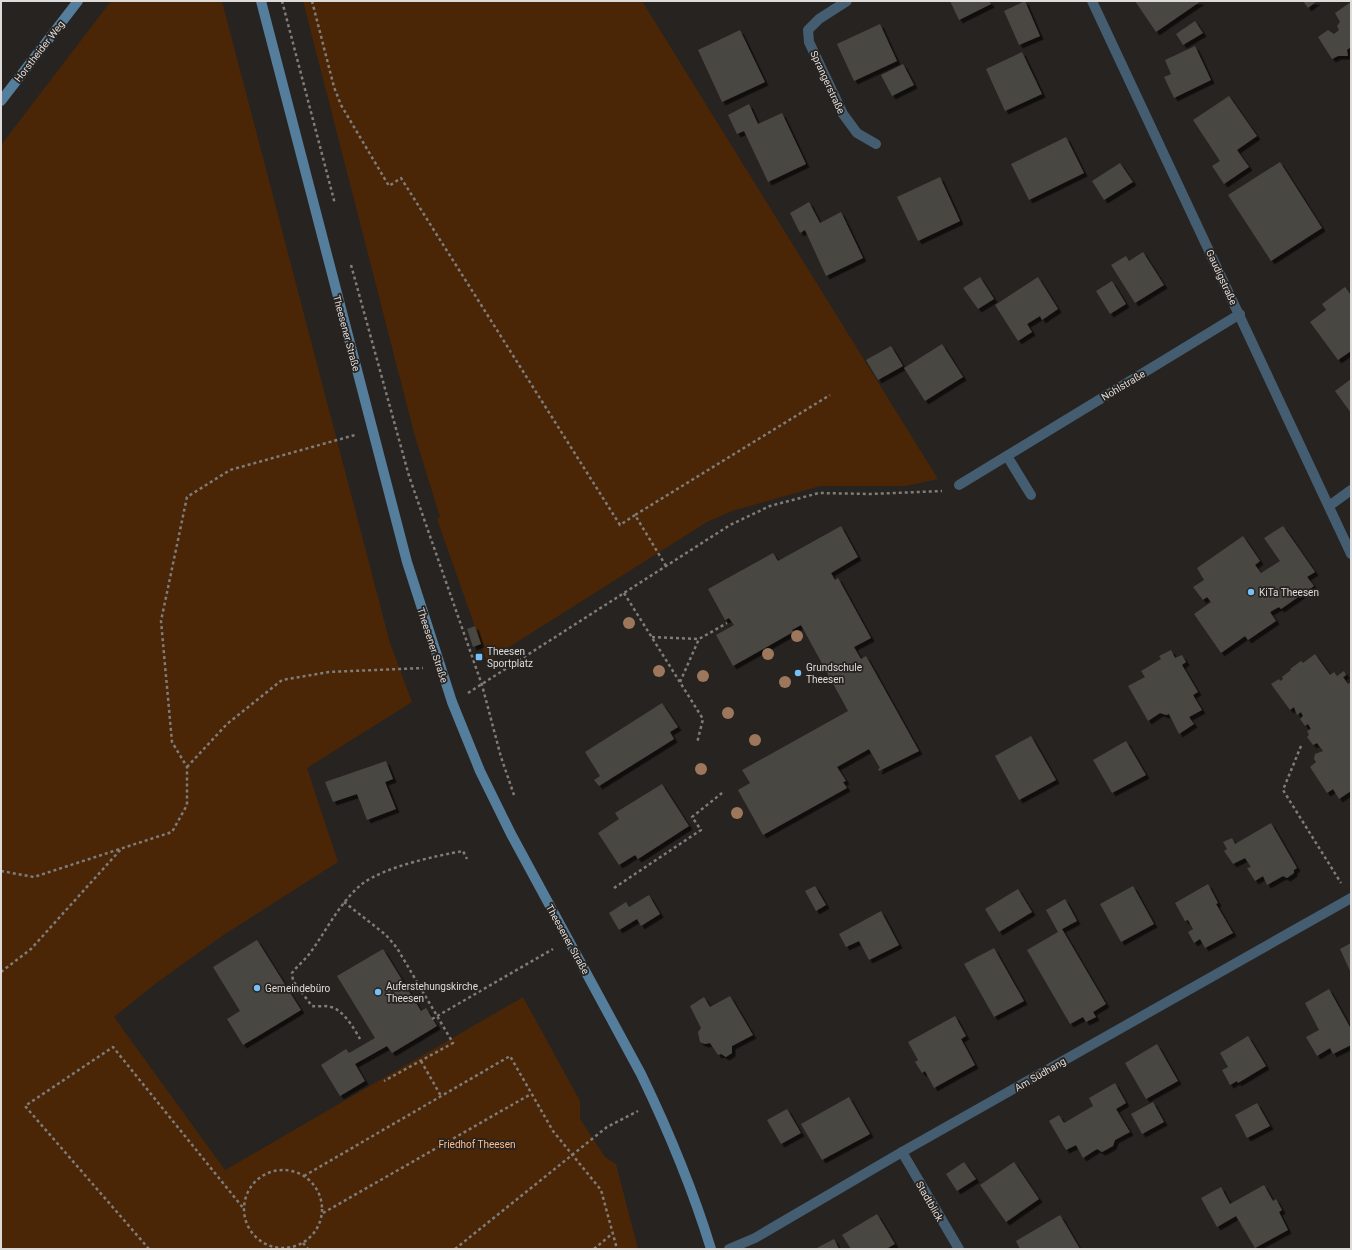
<svg xmlns="http://www.w3.org/2000/svg" width="1352" height="1250" font-family="Roboto,sans-serif">
<style>
.green{fill:#4a2607}
.building{fill:#4a4643;filter:url(#shadow)}
.lines{fill:none;stroke-linecap:round;stroke-linejoin:round}
.path{stroke:#7f7c7a;stroke-width:2.5;stroke-dasharray:3 3;stroke-linecap:butt}
.street{stroke:#445d70;stroke-width:10}
.secondary{stroke:#557e9c;stroke-width:10}
.tree{fill:#9d775b}
.poi-dot{fill:#75c0f6;stroke:#272320;stroke-width:1.5}
.labels{text-anchor:middle;stroke-width:3.5;stroke-linejoin:round;paint-order:stroke}
.street-label{font-size:10px;fill:#dedcda;stroke:#272320}
.poi-label{font-size:10px;fill:#dedcda;stroke:#272320;text-anchor:start}
.park-label{font-size:10px;fill:#febb8b;stroke:#272320}
</style>
<defs>
<filter id="shadow"><feDropShadow dx="3.5" dy="3.5" stdDeviation="0" flood-color="#0009"/></filter>
</defs>
<rect width="100%" height="100%" fill="#272320"/>
<!-- green -->
<g class="green">
<path d="M111,1H222L390,643L412,702L307,768L338,862L222,936L159,981L114,1017L225,1170L523,997L580,1101V1119L605,1157L616,1164L638,1249H1V145Z"/>
<path d="M303,1H642L938,479L906,486H820L732,511L707,522L487,661L437,519L440,517L414,433Z"/>
</g>
<!-- building -->
<g class="building">
<path d="M950,1H989L991,4L959,20Z"/>
<path d="M1025,1L1040,36L1019,45L1004,11Z"/>
<path d="M1135,1H1201L1156,32Z"/>
<path d="M1303,1H1317L1308,8Z"/>
<path d="M1351,2V47L1347,50L1348,56H1338L1332,59L1318,37L1328,30L1334,34L1339,30L1337,26L1340,22L1335,13Z"/>
<path d="M1195,21L1203,33L1183,45L1176,34Z"/>
<path d="M880,24L897,61L854,81L837,44Z"/>
<path d="M740,30L765,82L722,102L698,50Z"/>
<path d="M1195,46L1211,80L1174,98L1164,77L1171,74L1165,60Z"/>
<path d="M1022,52L1042,94L1005,111L986,69Z"/>
<path d="M903,64L914,85L892,96L881,75Z"/>
<path d="M1229,96L1257,136L1237,150L1249,167L1224,184L1212,166L1220,161L1193,120Z"/>
<path d="M749,104L758,124L782,113L806,164L768,182L744,131L737,134L728,115Z"/>
<path d="M1066,137L1084,173L1029,200L1011,164Z"/>
<path d="M1280,162L1322,228L1271,261L1228,195Z"/>
<path d="M1120,163L1133,182L1104,200L1092,181Z"/>
<path d="M940,177L960,221L918,241L897,197Z"/>
<path d="M809,202L820,223L841,212L863,258L826,276L805,230L800,233L790,213Z"/>
<path d="M1143,252L1164,285L1135,303L1111,265L1126,256L1129,261Z"/>
<path d="M980,277L994,299L978,309L963,288Z"/>
<path d="M1038,277L1058,309L1042,320L1040,316L1027,324L1032,332L1018,341L995,305Z"/>
<path d="M1112,281L1126,304L1110,314L1096,291Z"/>
<path d="M1345,287L1351,295V351L1338,360L1310,322L1326,310L1322,304Z"/>
<path d="M942,344L963,377L925,401L904,368Z"/>
<path d="M891,346L903,366L878,380L866,360Z"/>
<path d="M1351,379V413L1335,391Z"/>
<path d="M841,526L858,557L831,573L835,580L838,578L871,638L854,647L861,659L866,656L919,751L879,771L878,769L880,768L869,749L837,767L846,781L843,782L847,788L763,835L738,790L750,783L742,770L848,711L801,625L792,630L793,632L733,666L716,635L734,625L729,618L725,620L708,589L773,553L778,561Z"/>
<path d="M1283,526L1315,572L1307,577L1314,586L1281,609L1279,607L1270,612L1276,621L1248,640L1245,636L1221,653L1194,614L1211,602L1207,597L1203,600L1193,587L1204,580L1197,568L1243,536L1260,561L1255,565L1261,573L1280,561L1264,538Z"/>
<path d="M475,626L481,644L473,647L467,629Z"/>
<path d="M1171,650L1175,658L1182,655L1186,662L1182,665L1198,692L1193,695L1202,710L1189,717L1194,724L1179,734L1169,714L1166,715L1160,713L1148,721L1128,686L1145,677L1141,671L1161,659L1159,656Z"/>
<path d="M1315,654L1330,675L1334,672L1337,676L1344,671L1346,675L1343,677L1348,684L1351,682V791L1339,799L1333,789L1327,793L1310,767L1316,762L1314,759L1315,754L1323,751L1317,743L1313,745L1307,737L1309,735L1307,731L1311,729L1308,724L1305,726L1300,719L1303,716L1301,712L1297,715L1294,707L1290,710L1271,684L1279,679L1280,681L1283,679L1282,677L1291,670L1290,669L1301,661L1303,663Z"/>
<path d="M662,703L678,727L670,732L674,739L599,786L594,780L600,776L585,752Z"/>
<path d="M1031,736L1056,780L1019,800L995,756Z"/>
<path d="M1126,741L1146,775L1112,793L1093,760Z"/>
<path d="M386,761L393,779L385,782L396,809L367,820L357,794L333,802L325,782Z"/>
<path d="M662,784L689,826L638,859L635,855L619,865L598,833L619,819L615,813Z"/>
<path d="M1271,823L1297,868L1294,870V873L1287,878L1283,876L1267,885L1263,876L1255,881L1247,868L1251,867L1245,858L1233,864L1224,851L1227,849L1223,842L1232,838L1235,844Z"/>
<path d="M1208,884L1218,903L1216,904L1233,933L1205,948L1200,939L1194,943L1188,932L1193,929L1188,920L1185,921L1175,903Z"/>
<path d="M815,886L826,905L816,911L805,891Z"/>
<path d="M1133,886L1154,924L1121,942L1100,904Z"/>
<path d="M1018,889L1032,912L999,932L985,909Z"/>
<path d="M649,895L660,914L641,926L637,919L619,930L609,913L626,902L629,907Z"/>
<path d="M1065,899L1077,921L1062,929L1106,1004L1093,1012L1096,1017L1086,1022L1083,1017L1070,1024L1027,950L1058,932L1046,910Z"/>
<path d="M881,911L899,945L869,960L859,941L846,947L839,934Z"/>
<path d="M257,940L301,1010L243,1045L227,1019L240,1011L213,967Z"/>
<path d="M1351,943V973L1340,949Z"/>
<path d="M994,948L1024,1001L994,1017L964,964Z"/>
<path d="M383,949L421,1011L426,1008L437,1026L392,1053L387,1046L355,1064L365,1081L340,1096L321,1065L346,1049L349,1053L375,1038L337,976Z"/>
<path d="M1329,989L1351,1029V1045L1333,1054L1330,1048L1317,1056L1306,1037L1319,1030L1305,1003Z"/>
<path d="M730,996L753,1035L732,1046V1053L726,1057L721,1054L718,1055L710,1043L705,1044L700,1042L698,1032L701,1028L690,1006L704,997L710,1007Z"/>
<path d="M955,1016L966,1036L961,1039L975,1065L934,1088L925,1071L922,1073L915,1062L918,1060L908,1042Z"/>
<path d="M1248,1036L1266,1066L1238,1083L1237,1081L1230,1085L1222,1070L1228,1067L1220,1053Z"/>
<path d="M1157,1044L1178,1081L1146,1099L1125,1063Z"/>
<path d="M1115,1083L1126,1103L1116,1109L1130,1132L1115,1140L1113,1146L1102,1152L1097,1149L1083,1158L1076,1145L1066,1150L1049,1121L1059,1115L1064,1123L1093,1106L1089,1098Z"/>
<path d="M849,1097L870,1134L822,1160L801,1124Z"/>
<path d="M1153,1102L1164,1122L1142,1134L1131,1114Z"/>
<path d="M1257,1103L1270,1126L1247,1138L1235,1115Z"/>
<path d="M787,1109L801,1133L781,1144L767,1120Z"/>
<path d="M964,1162L976,1179L957,1191L946,1174Z"/>
<path d="M1014,1162L1039,1199L1006,1222L980,1185Z"/>
<path d="M1264,1185L1273,1201L1276,1199L1282,1210L1279,1212L1288,1230L1255,1248L1236,1216L1217,1227L1201,1198L1221,1187L1230,1204Z"/>
<path d="M877,1214L895,1244L886,1249H851L842,1235Z"/>
<path d="M1060,1215L1080,1249H1020L1016,1241Z"/>
<path d="M834,1239L839,1249H815Z"/>
</g>
<g class="lines">
<!-- path -->
<g class="path">
<path d="M282,1L335,204"/>
<path d="M312,1L334,87L341,105L386,181L389,186L401,178L620,525L635,515"/>
<path d="M351,265L409,476L482,685L501,757L514,795"/>
<path d="M666,566L635,515L830,395"/>
<path d="M624,593L703,719L697,743"/>
<path d="M652,637L699,639"/>
<path d="M680,682L699,639L727,623"/>
<path d="M468,693L730,525L770,506L819,493L871,494L942,491"/>
<path d="M1301,746L1283,790L1341,883"/>
<path d="M187,767L227,724L282,680L329,672L423,668"/>
<path d="M1,871L34,877L172,832L187,805V767L172,742L161,621L187,497L230,470L355,435"/>
<path d="M614,888L701,830L692,817L722,793"/>
<path d="M344,902L386,935L397,948L453,1043L384,1081"/>
<path d="M1,972L31,949L122,848"/>
<path d="M432,1019L553,949"/>
<path d="M360,1039C354,1028 343,1010 331,1007C325,1005 318,1007 312,1006L293,981L292,973C297,966 305,960 310,953C327,930 339,903 362,884C384,867 435,856 463,851L467,859"/>
<path d="M421,1061L441,1096"/>
<circle cx="283" cy="1209" r="39"/>
<path d="M304,1176L510,1056L553,1131L601,1190L617,1249"/>
<path d="M323,1213L531,1094"/>
<path d="M303,1243L308,1249"/>
<path d="M149,1249L25,1106L113,1047L244,1209"/>
<path d="M455,1249L607,1127L638,1111"/>
<path d="M594,1249L613,1233"/>
</g>
<!-- street -->
<g class="street">
<path d="M847,1L819,19L808,30L809,42L843,114L857,133L876,144"/>
<path d="M1092,1L1351,554"/>
<path d="M1007,456L1031,495"/>
<path d="M959,485L1240,314"/>
<path d="M1329,506L1351,490"/>
<path d="M902,1152L959,1249"/>
<path d="M729,1249L755,1238L902,1152L1351,898"/>
</g>
<!-- secondary -->
<g class="secondary">
<path d="M261,1L407,562L452,702L480,771L511,834L641,1074C669,1132 692,1187 711,1249"/>
<path d="M1,101L78,1"/>
</g>
</g>
<!-- trees -->
<g class="tree">
<circle cx="629" cy="623" r="6"/>
<circle cx="797" cy="636" r="6"/>
<circle cx="768" cy="654" r="6"/>
<circle cx="659" cy="671" r="6"/>
<circle cx="703" cy="676" r="6"/>
<circle cx="785" cy="682" r="6"/>
<circle cx="728" cy="713" r="6"/>
<circle cx="755" cy="740" r="6"/>
<circle cx="701" cy="769" r="6"/>
<circle cx="737" cy="813" r="6"/>
</g>
<!-- markers -->
<g class="poi-dot">
<circle cx="1251" cy="592" r="4"/>
<rect x="475" y="653" width="8" height="8" rx="2"/>
<circle cx="798" cy="673" r="4"/>
<circle cx="257" cy="988" r="4"/>
<circle cx="378" cy="992" r="4"/>
</g>
<g class="labels">
<!-- street labels -->
<g class="street-label">
<text transform="translate(39 51) rotate(-52)" y="4">Horstheider Weg</text>
<text transform="translate(828 82) rotate(65)" y="4">Sprangerstraße</text>
<text transform="translate(1222 277) rotate(65)" y="4">Gaudigstraße</text>
<text transform="translate(347 333) rotate(75)" y="4">Theesener Straße</text>
<text transform="translate(1123 385) rotate(-31)" y="4">Nohlstraße</text>
<text transform="translate(433 645) rotate(72)" y="4">Theesener Straße</text>
<text transform="translate(568 939) rotate(61)" y="4">Theesener Straße</text>
<text transform="translate(1040 1074) rotate(-30)" y="4">Am Südhang</text>
<text transform="translate(930 1201) rotate(60)" y="4">Stadtblick</text>
</g>
<!-- poi labels -->
<g class="poi-label">
<text x="1259" y="596">KiTa Theesen</text>
<text x="487" y="655">Theesen<tspan x="487" dy="12">Sportplatz</tspan></text>
<text x="806" y="671">Grundschule<tspan x="806" dy="12">Theesen</tspan></text>
<text x="386" y="990">Auferstehungskirche<tspan x="386" dy="12">Theesen</tspan></text>
<text x="265" y="992">Gemeindebüro</text>
</g>
<!-- park labels -->
<g class="park-label">
<text x="477" y="1148">Friedhof Theesen</text>
</g>
</g>
<!-- border -->
<rect width="1352" height="1250" fill="none" stroke="#dedcda" stroke-width="4"/>
</svg>
